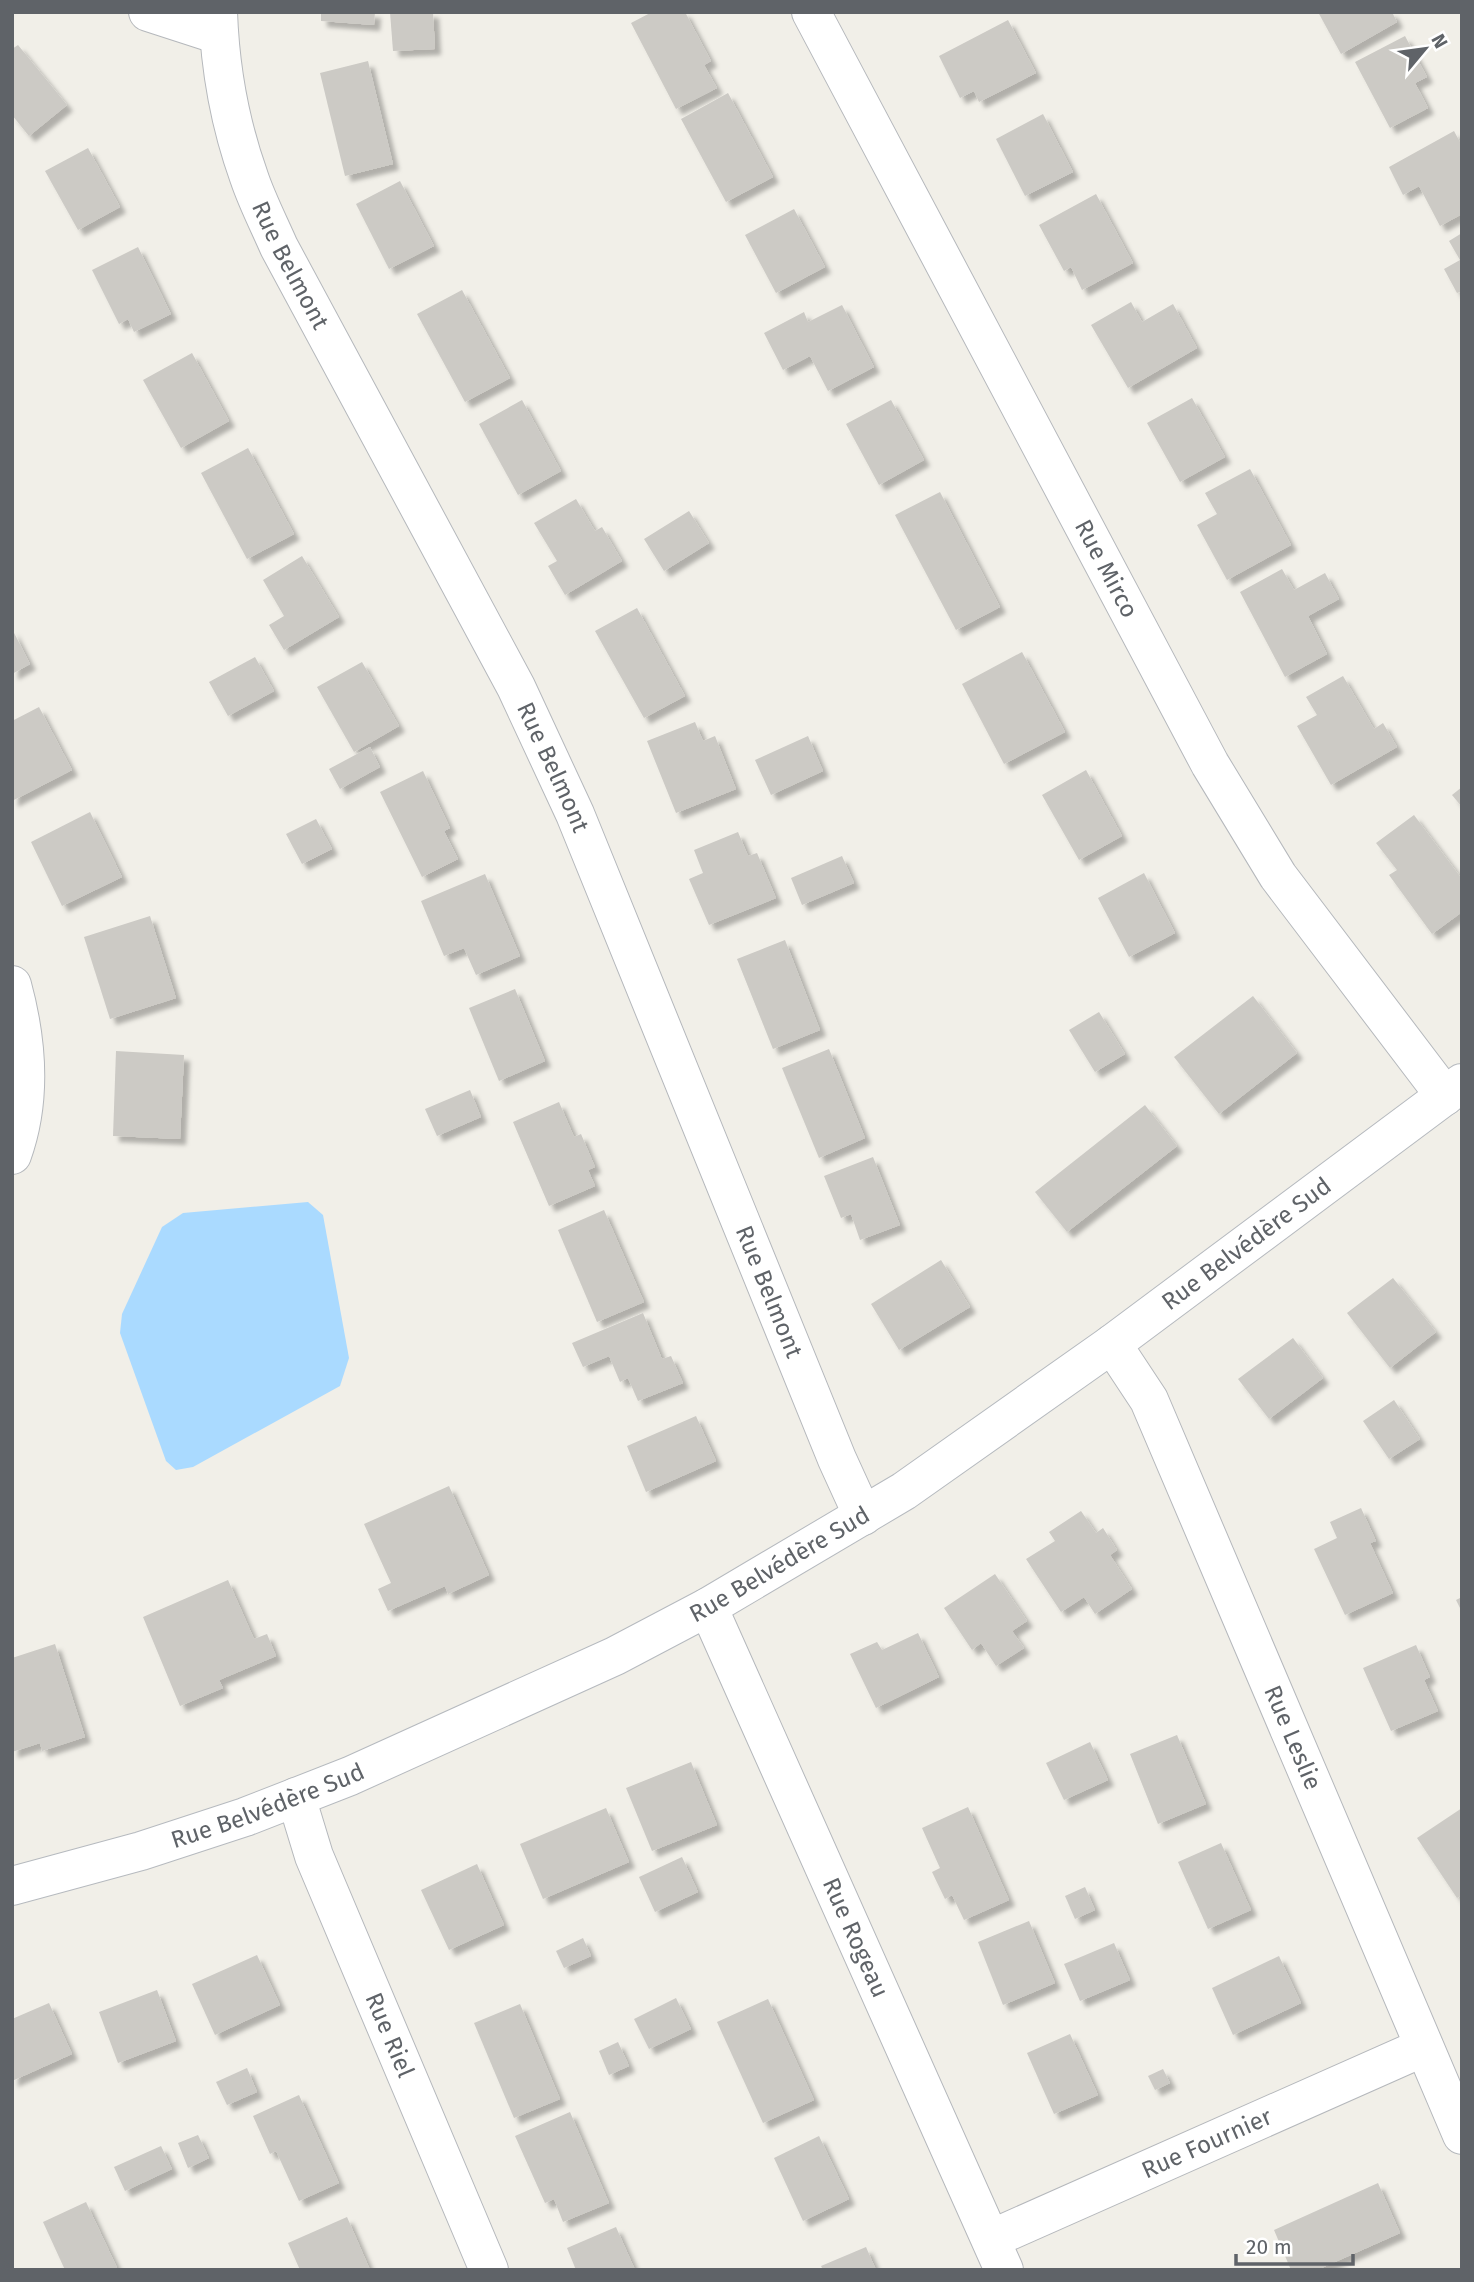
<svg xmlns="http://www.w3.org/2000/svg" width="1474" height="2282" font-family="'Fira Sans',sans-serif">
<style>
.water{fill:#aadaff}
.building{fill:#cccac5;filter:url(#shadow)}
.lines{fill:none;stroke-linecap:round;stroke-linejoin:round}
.street-casing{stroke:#b5b8bc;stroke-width:40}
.secondary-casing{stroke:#b6babf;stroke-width:40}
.street{stroke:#fff;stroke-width:38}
.secondary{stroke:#fff;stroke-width:38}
.labels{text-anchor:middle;stroke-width:5;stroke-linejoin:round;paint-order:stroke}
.street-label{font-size:24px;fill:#5f6368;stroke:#fff}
</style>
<defs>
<filter id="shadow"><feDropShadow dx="6" dy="6" stdDeviation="2" flood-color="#0004"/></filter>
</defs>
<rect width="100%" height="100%" fill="#f1efe8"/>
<!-- water -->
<path class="water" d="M308,1202L323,1215L349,1358L340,1386L193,1467L176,1470L166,1461L120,1333L122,1314L162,1227L183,1213Z"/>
<!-- building -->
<g class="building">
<path d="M321,12H375L374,25L321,21Z"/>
<path d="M390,12H433L435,49L393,51Z"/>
<path d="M652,12H685L711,61L704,65L717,88L676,109L631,23Z"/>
<path d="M1318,12H1392L1397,22L1341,54Z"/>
<path d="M1008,20L1036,73L979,102L974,91L960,98L939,56Z"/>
<path d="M1405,36L1427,77L1415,83L1428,108L1390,128L1355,62Z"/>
<path d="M18,45L67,105L29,136L12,115V49Z"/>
<path d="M368,61L393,164L345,176L320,73Z"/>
<path d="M728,93L773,177L726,202L681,119Z"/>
<path d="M1043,114L1073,172L1025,196L996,139Z"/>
<path d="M1454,131L1462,146V214L1440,226L1419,186L1403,195L1389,167Z"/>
<path d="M88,148L120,207L78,230L45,171Z"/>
<path d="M400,181L434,246L389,269L356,204Z"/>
<path d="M1096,194L1133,263L1082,290L1071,267L1064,271L1039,225Z"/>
<path d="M794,209L825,267L776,293L745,235Z"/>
<path d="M1462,233V291L1457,293L1444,269L1460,260L1449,241Z"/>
<path d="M138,247L171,314L134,332L128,319L119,324L92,270Z"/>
<path d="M462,290L510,378L465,402L417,314Z"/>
<path d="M1131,302L1142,322L1173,304L1197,348L1128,388L1091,325Z"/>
<path d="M842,305L874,367L828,391L810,356L783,370L764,333L804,312L808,322Z"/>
<path d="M192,353L229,421L181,448L143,380Z"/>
<path d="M1192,398L1225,457L1180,482L1147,423Z"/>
<path d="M522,400L561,471L518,495L479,424Z"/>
<path d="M891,400L924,460L879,485L846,424Z"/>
<path d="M248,448L294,534L247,559L201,473Z"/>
<path d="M1250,469L1291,545L1227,580L1197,525L1217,514L1205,493Z"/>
<path d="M940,492L1000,607L956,630L895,515Z"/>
<path d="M576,499L595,531L602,527L622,561L565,595L548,566L557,561L534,523Z"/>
<path d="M689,511L709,543L664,571L644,539Z"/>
<path d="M302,556L339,617L284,650L269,625L284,616L263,580Z"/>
<path d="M1282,569L1294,590L1325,573L1339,599L1308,616L1327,654L1285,677L1240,592Z"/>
<path d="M637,608L685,696L644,718L595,631Z"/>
<path d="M12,629L30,664L12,674Z"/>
<path d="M1022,652L1065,732L1004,764L962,684Z"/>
<path d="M255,657L274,691L228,716L209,682Z"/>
<path d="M362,662L399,726L354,752L317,687Z"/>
<path d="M1343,676L1374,729L1383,723L1397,747L1331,785L1297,726L1317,715L1306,697Z"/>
<path d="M39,707L72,770L12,801V721Z"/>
<path d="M695,722L703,741L715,736L736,789L676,813L647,741Z"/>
<path d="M808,736L823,771L771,795L755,760Z"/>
<path d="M370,747L380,767L340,789L329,769Z"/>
<path d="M1086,770L1122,836L1079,860L1042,795Z"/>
<path d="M423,771L450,828L444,831L458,859L422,877L380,792Z"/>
<path d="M1462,787V807L1452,795Z"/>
<path d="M90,812L122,877L62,906L31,842Z"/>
<path d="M1414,815L1462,879V912L1432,934L1389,875L1397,870L1376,843Z"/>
<path d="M316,819L332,849L302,864L286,834Z"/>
<path d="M738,832L748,856L757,853L776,898L709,925L689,879L703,873L694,850Z"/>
<path d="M842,856L854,883L802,905L791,878Z"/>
<path d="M1144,873L1175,933L1129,957L1098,898Z"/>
<path d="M485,874L520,956L476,975L464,948L444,956L421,901Z"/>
<path d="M150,916L176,998L110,1019L84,937Z"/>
<path d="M785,940L820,1030L773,1049L737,959Z"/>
<path d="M515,989L545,1061L499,1081L469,1008Z"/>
<path d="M1253,996L1297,1053L1219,1114L1174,1057Z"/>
<path d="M1099,1012L1125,1054L1095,1072L1069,1030Z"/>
<path d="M829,1049L865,1138L819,1158L782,1068Z"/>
<path d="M116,1051L184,1055L180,1139L113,1136Z"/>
<path d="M470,1090L481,1117L437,1136L425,1109Z"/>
<path d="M559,1102L574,1137L581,1134L595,1167L588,1170L595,1186L549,1206L513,1122Z"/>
<path d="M1145,1105L1177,1146L1067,1232L1035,1192Z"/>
<path d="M873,1157L900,1225L860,1240L851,1214L841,1218L824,1176Z"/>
<path d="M604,1210L644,1302L597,1322L558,1230Z"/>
<path d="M941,1260L970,1307L899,1350L871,1304Z"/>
<path d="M1393,1278L1436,1332L1390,1368L1347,1313Z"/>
<path d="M643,1313L662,1359L671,1356L683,1383L638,1401L628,1378L620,1382L609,1356L583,1367L572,1343Z"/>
<path d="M1293,1338L1323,1378L1269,1419L1238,1379Z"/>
<path d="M1394,1400L1420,1439L1389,1459L1363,1421Z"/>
<path d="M696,1416L716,1461L646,1492L627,1446Z"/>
<path d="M449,1486L489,1575L448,1594L445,1586L388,1611L378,1589L391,1583L364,1524Z"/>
<path d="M1361,1508L1376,1541L1370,1543L1393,1593L1345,1615L1314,1549L1337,1538L1330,1522Z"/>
<path d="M1081,1511L1096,1533L1103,1528L1117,1550L1110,1555L1132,1589L1095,1614L1084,1597L1061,1612L1026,1559L1055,1541L1049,1532Z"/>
<path d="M995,1574L1027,1621L1012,1631L1024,1648L996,1666L981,1643L972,1650L944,1608Z"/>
<path d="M228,1580L254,1639L267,1634L276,1656L219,1680L223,1688L180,1706L143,1617Z"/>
<path d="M1462,1597V1612L1456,1600Z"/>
<path d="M918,1633L939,1677L876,1708L850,1654L877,1642L882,1650Z"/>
<path d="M55,1644L85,1737L42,1751L40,1743L12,1752V1658Z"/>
<path d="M1416,1645L1430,1677L1424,1680L1438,1711L1391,1731L1363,1668Z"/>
<path d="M1177,1735L1206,1804L1158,1824L1130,1754Z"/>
<path d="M1090,1742L1108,1780L1064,1800L1046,1763Z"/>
<path d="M691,1762L717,1825L652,1851L626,1788Z"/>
<path d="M968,1807L1009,1900L964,1920L952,1895L945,1899L932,1872L940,1868L922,1828Z"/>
<path d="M606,1808L629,1862L543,1899L520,1844Z"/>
<path d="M1462,1808V1895L1457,1898L1417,1838Z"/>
<path d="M1221,1843L1251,1910L1208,1929L1178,1862Z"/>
<path d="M682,1857L698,1892L655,1912L639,1877Z"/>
<path d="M477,1864L504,1925L449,1950L421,1890Z"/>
<path d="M1085,1887L1095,1910L1075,1919L1065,1896Z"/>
<path d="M1029,1921L1055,1983L1003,2005L978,1942Z"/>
<path d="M583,1938L591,1956L564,1968L556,1951Z"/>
<path d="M1114,1943L1130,1980L1080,2001L1064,1964Z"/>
<path d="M257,1955L280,2005L215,2035L192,1984Z"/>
<path d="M1279,1956L1301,2003L1233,2035L1212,1988Z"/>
<path d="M157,1990L176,2041L118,2063L99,2012Z"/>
<path d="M676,1998L691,2029L649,2049L634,2019Z"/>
<path d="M768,1999L814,2100L763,2123L717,2022Z"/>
<path d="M49,2003L72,2054L12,2081V2019Z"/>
<path d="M520,2004L560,2099L514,2118L474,2023Z"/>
<path d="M1070,2034L1098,2095L1054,2114L1027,2053Z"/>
<path d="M618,2042L629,2066L609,2075L599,2051Z"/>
<path d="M247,2068L257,2092L227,2105L216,2082Z"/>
<path d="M1163,2069L1170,2083L1155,2090L1148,2076Z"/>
<path d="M299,2095L339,2183L299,2201L276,2151L270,2154L253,2116Z"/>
<path d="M570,2112L609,2203L563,2222L554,2199L545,2203L515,2136Z"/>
<path d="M198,2135L209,2158L188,2168L178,2143Z"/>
<path d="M819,2136L849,2199L803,2221L774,2158Z"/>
<path d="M161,2146L172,2169L125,2191L114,2167Z"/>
<path d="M1378,2183L1400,2233L1317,2270H1291L1274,2230Z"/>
<path d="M86,2202L118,2270H65L43,2222Z"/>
<path d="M347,2217L370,2270H300L288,2243Z"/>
<path d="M616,2227L635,2270H576L567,2248Z"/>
<path d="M866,2247L876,2270H823L821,2266Z"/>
</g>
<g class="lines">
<defs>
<g id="street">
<path d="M148,12L219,35"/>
<path id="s1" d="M218,12C220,69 230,124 249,177C257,201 269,224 279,247L516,687L575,814L837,1459L863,1516"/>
<path id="s2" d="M811,12L1210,764L1278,876L1445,1096"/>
<path d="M12,985C27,1040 32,1100 12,1155"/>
<path id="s3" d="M1112,1344L1149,1400L1462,2135"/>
<path id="s4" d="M708,1607L1004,2270"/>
<path id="s5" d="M296,1797L314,1856L489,2270"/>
<path id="s6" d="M991,2239L1424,2047"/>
</g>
<g id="secondary">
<path id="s7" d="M12,1886L141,1851L245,1817L350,1776L615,1656L708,1607L904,1491L1112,1344L1462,1083"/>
</g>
</defs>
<!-- street casing -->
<use href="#street" class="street-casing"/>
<!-- secondary casing -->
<use href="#secondary" class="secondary-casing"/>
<!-- street -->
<use href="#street" class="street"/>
<!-- secondary -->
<use href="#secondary" class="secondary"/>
</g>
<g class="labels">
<!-- street labels -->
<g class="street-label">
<text dy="8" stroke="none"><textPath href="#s1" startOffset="266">Rue Belmont</textPath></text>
<text dy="8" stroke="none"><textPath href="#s2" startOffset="630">Rue Mirco</textPath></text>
<text dy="8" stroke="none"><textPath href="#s1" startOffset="833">Rue Belmont</textPath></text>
<text dy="8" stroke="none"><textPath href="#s7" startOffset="1402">Rue Belvédère Sud</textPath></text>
<text dy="8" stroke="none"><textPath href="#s1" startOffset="1400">Rue Belmont</textPath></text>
<text dy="8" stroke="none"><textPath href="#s7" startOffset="835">Rue Belvédère Sud</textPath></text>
<text dy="8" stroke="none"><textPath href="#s3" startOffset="434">Rue Leslie</textPath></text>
<text dy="8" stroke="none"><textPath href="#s7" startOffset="268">Rue Belvédère Sud</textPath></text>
<text dy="8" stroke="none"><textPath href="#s4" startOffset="362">Rue Rogeau</textPath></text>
<text dy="8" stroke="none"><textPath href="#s5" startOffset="256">Rue Riel</textPath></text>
<text dy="8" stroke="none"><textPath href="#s6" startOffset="236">Rue Fournier</textPath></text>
</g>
</g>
<!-- border -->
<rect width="1474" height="2282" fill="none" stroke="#5f6368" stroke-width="28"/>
<!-- north arrow -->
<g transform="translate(1425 49) rotate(61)" stroke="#ffffff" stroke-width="5" paint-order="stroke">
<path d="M0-5L12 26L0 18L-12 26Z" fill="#5f6368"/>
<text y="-10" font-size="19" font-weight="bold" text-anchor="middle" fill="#5f6368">N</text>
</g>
<!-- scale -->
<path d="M1236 2254v10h117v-10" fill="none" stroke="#5f6368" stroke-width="3.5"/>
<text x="1246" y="2254" font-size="21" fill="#5f6368" stroke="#ffffff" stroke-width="5" paint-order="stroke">20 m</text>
</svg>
